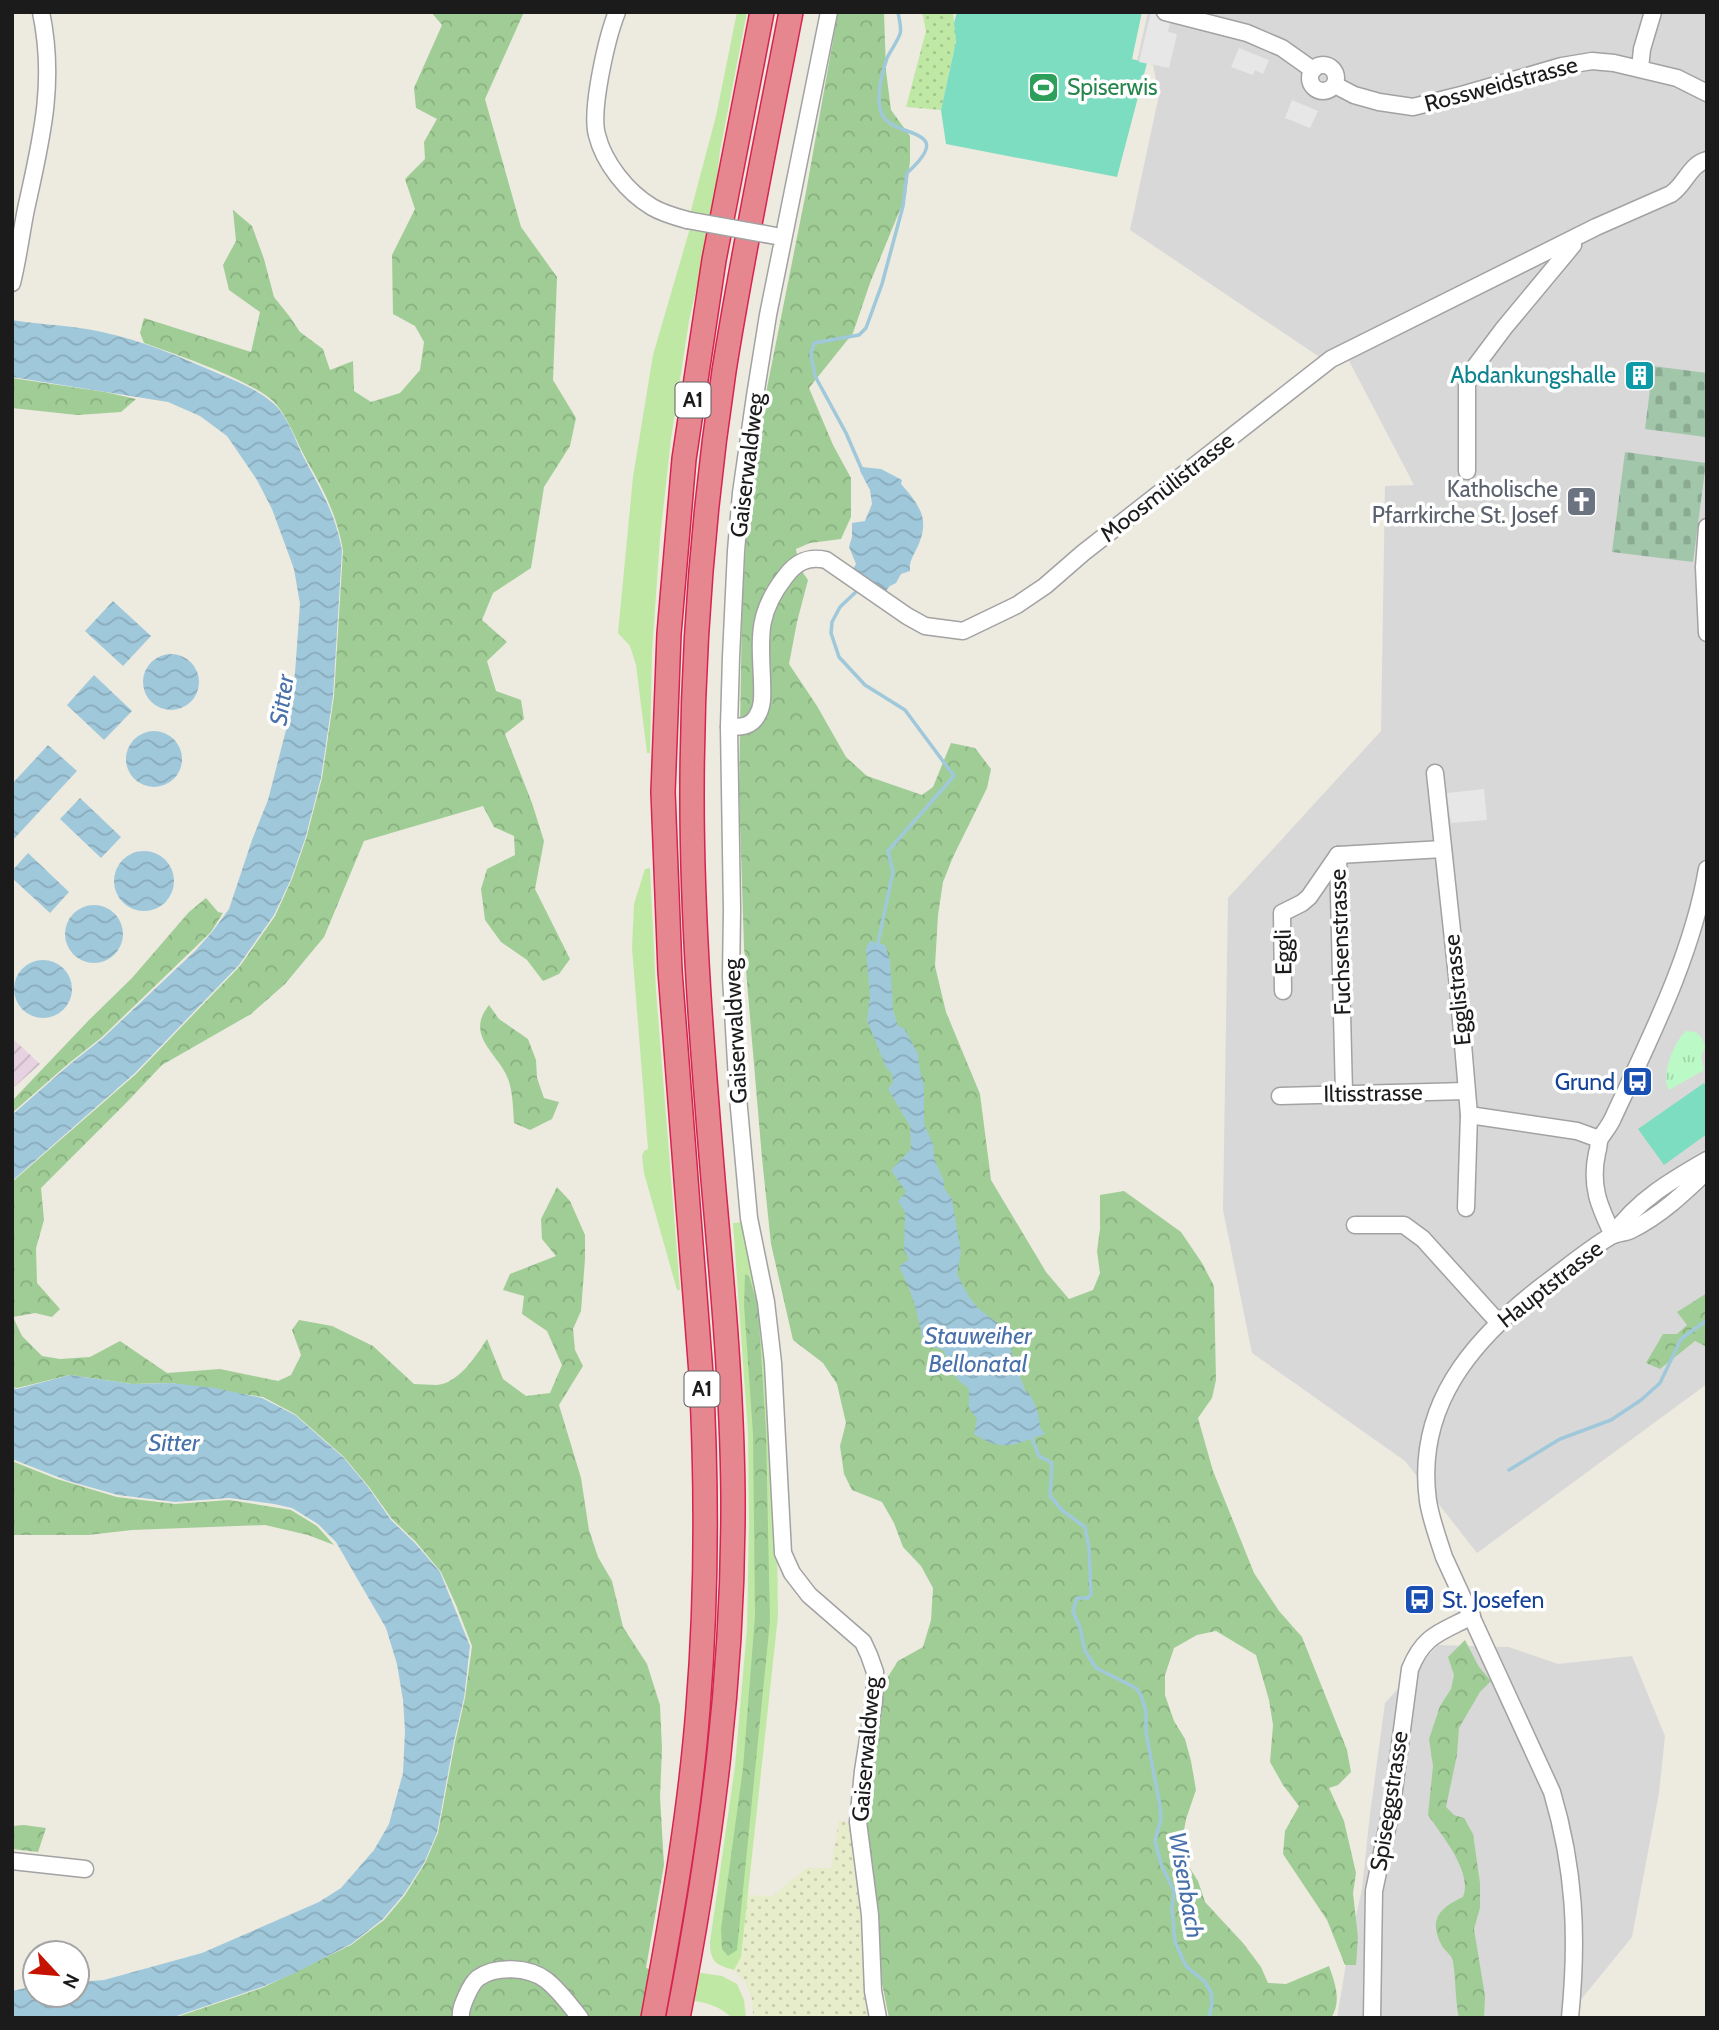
<svg xmlns="http://www.w3.org/2000/svg" width="1719" height="2030" font-family="Cabin,sans-serif">
<style>
.residential{fill:#d9d8d8}
.industrial{fill:url(#industrial-furrows)}
.farmland{fill:url(#farmland-dots)}
.grass{fill:#c0e8a5}
.forest{fill:url(#forest-crowns)}
.cemetery{fill:url(#cemetery-stones)}
.park{fill:url(#park-tufts)}
.garden{fill:url(#garden-dots)}
.pitch{fill:#7dddc1}
.parking{fill:#e7e7e7}
.water{fill:url(#water-waves)}
.lines{fill:none;stroke-linecap:round;stroke-linejoin:round}
.stream{stroke:#a0c8db;stroke-width:3.5}
.minor-casing{stroke:#a2a2a2;stroke-width:19}
.highway-casing{stroke:#d6234f;stroke-width:26}
.minor{stroke:#fff;stroke-width:16}
.highway{stroke:#e68790;stroke-width:23}
.minor-bridge-casing{stroke:#a2a2a2;stroke-width:19;stroke-linecap:butt}
.minor-bridge{stroke:#fff;stroke-width:16}
.labels{text-anchor:middle;stroke-width:7;stroke-linejoin:round;paint-order:stroke}
.shield{fill:#fff;stroke:#5f5f5f;stroke-width:2}
.shield-label{font-size:21px;font-weight:bold;fill:#1b1b1b}
.street-label{font-size:23px;fill:#1b1b1b;stroke:#fff}
.leisure-label{font-size:23px;fill:#27864d;stroke:#fff;text-anchor:start}
.culture-label{font-size:23px;fill:#0d838f;stroke:#fff;text-anchor:end}
.worship-label{font-size:23px;fill:#5b616d;stroke:#fff;text-anchor:end}
.transit-label{font-size:23px;fill:#164399;stroke:#fff;text-anchor:end}
.water-label{font-size:24px;font-style:italic;fill:#4870aa;stroke:#fff}
</style>
<defs>
<pattern id="industrial-furrows" width="10" height="10" patternUnits="userSpaceOnUse" patternTransform="scale(1.75)"><rect width="10" height="10" fill="#e6d2e1"/><path d="M-1 1l2-2M0 10L10 0M9 11l2-2" fill="none" stroke="#c5b4c0"/></pattern>
<pattern id="farmland-dots" width="8" height="8" patternUnits="userSpaceOnUse" patternTransform="scale(1.75)"><rect width="8" height="8" fill="#e7eccb"/><path d="M2 2h.1M6 6h.1" fill="none" stroke="#c6caae" stroke-width="1.8" stroke-linecap="round"/></pattern>
<pattern id="forest-crowns" width="20" height="18" patternUnits="userSpaceOnUse" patternTransform="scale(1.75)"><rect width="20" height="18" fill="#a0cd95"/><path d="M2 6a3 3 0 1 1 6 0M12 15a3 3 0 1 1 6 0" fill="none" stroke="#89af80"/></pattern>
<pattern id="cemetery-stones" width="16" height="16" patternUnits="userSpaceOnUse" patternTransform="scale(1.75)"><rect width="16" height="16" fill="#a2c6aa"/><path d="M2 7V4a2 2 0 0 1 4 0v3zM10 15v-3a2 2 0 0 1 4 0v3z" fill="#8baa92"/></pattern>
<pattern id="park-tufts" width="24" height="20" patternUnits="userSpaceOnUse" patternTransform="scale(1.75)"><rect width="24" height="20" fill="#bbf9c6"/><path d="M3 7l-1-3M5 7V3M7 7l1-3M15 17l-1-3M17 17v-4M19 17l1-3" fill="none" stroke="#a0d5aa"/></pattern>
<pattern id="garden-dots" width="8" height="8" patternUnits="userSpaceOnUse" patternTransform="scale(1.75)"><rect width="8" height="8" fill="#c0e8a5"/><path d="M2 2h.1M6 6h.1" fill="none" stroke="#a4c68d" stroke-width="1.8" stroke-linecap="round"/></pattern>
<pattern id="water-waves" width="16" height="10" patternUnits="userSpaceOnUse" patternTransform="scale(1.75)"><rect width="16" height="10" fill="#a0c8db"/><path d="M0 5q4-4 8 0t8 0" fill="none" stroke="#89abbb"/></pattern>
</defs>
<rect width="100%" height="100%" fill="#edeae0"/>
<!-- residential -->
<g class="residential">
<path d="M1148,12H1707V1384L1477,1553L1405,1461L1252,1353L1223,1210L1228,898L1381,731L1385,486L1414,485L1346,355L1330,364L1130,230L1159,95L1153,65L1137,61Z"/>
<path d="M1438,1645L1509,1647L1558,1664L1632,1656L1665,1736L1659,1793L1632,1937L1566,2018H1337L1348,1952L1362,1889L1370,1814L1385,1703Z"/>
</g>
<!-- industrial -->
<path class="industrial" d="M12,1038L40,1064L12,1089Z"/>
<!-- farmland -->
<path class="farmland" d="M839,1820L850,1823L855,1831L874,2018H757L753,2014L752,1999L745,1982L734,1970L741,1957L747,1895L773,1896L806,1868H831Z"/>
<!-- grass -->
<g class="grass">
<path d="M737,12H747L720,151L713,215L689,321L671,439L660,538L652,652L650,753H647L636,665L630,646L618,633L633,477L653,355L693,218L690,214L716,116Z"/>
<path d="M650,868L656,991L680,1290H677L644,1173L642,1156L644,1151L648,1149L632,948L634,904L645,869Z"/>
<path d="M743,1222L762,1301L777,1536L778,1616L741,1957L734,1970C716,1965 710,1962 710,1942L735,1766L747,1628L749,1523L748,1433L733,1223Z"/>
<path d="M695,1972L722,1976L737,1984L744,2000L746,2018H732C720,2006 707,2003 691,2000Z"/>
</g>
<!-- forest -->
<g class="forest">
<path d="M431,12H524L485,99L521,227L557,277L553,380L576,418L570,446L544,487L531,568L493,593L482,620L507,642L487,661L496,691L521,700L524,719L505,734L532,803L544,841L535,889L570,959L559,974L543,981L527,960L501,942L485,920L481,889L487,869L515,855L514,836L494,827L483,806L364,841L324,937L285,984L251,1014L162,1065L127,1102L41,1188L44,1220L36,1248L37,1283L60,1309L52,1317L35,1313L13,1317L22,1336L42,1356L60,1359L90,1357L120,1341L167,1373L220,1369L278,1381L291,1375L301,1355L292,1330L299,1320L332,1326L373,1346L414,1384C421,1384 429,1385 437,1385C459,1383 476,1356 487,1339L503,1379L526,1396L550,1393L562,1365L547,1331L522,1314L524,1296L503,1290L510,1274L556,1256L542,1239L541,1219L557,1187L570,1201L585,1235V1259L581,1311L573,1329L575,1350L583,1366L559,1405L581,1478L589,1530L598,1557L612,1581L623,1627L647,1664L660,1705L662,1749L660,1797L664,1865L646,1968L649,1969L651,1988L646,2018H174L262,1988L351,1945L384,1920L405,1895L425,1863L438,1833L455,1742L465,1698L472,1646L456,1605L441,1572L416,1542L392,1519L369,1487L344,1457L295,1414L263,1397L171,1383L132,1384L70,1375L17,1388L12,1387V1182L136,1074L240,966L275,916L292,879L306,839L322,778L334,696L343,551C338,518 324,490 307,461C297,443 290,421 276,404C255,381 175,354 144,343L140,333L144,318L251,352L260,312L229,290L223,265L236,241L233,210L252,226L264,259L274,297L290,317L300,332L323,349L330,370L353,361L354,391L371,402L400,393L420,370L424,342L415,326L393,314L392,255L415,209L405,179L425,159L424,142L437,119L416,108L414,88L442,25Z"/>
<path d="M838,12H884L886,71L891,110L910,136V161L906,195L870,283L853,333L809,388L833,445L851,478V517L841,539L810,543L796,549L799,567L808,580L797,622L789,664L817,706L846,757L867,776L922,795L933,787L951,743L975,748L991,769L987,788L953,857L943,882L938,915L935,966L946,1012L980,1094L991,1180L1046,1272L1069,1299L1093,1290L1100,1273L1097,1251L1100,1229V1195L1124,1191L1181,1232L1202,1263L1214,1286L1216,1380L1212,1398L1198,1418L1213,1471L1254,1573L1279,1611L1302,1637L1347,1750L1351,1772L1338,1785L1329,1788L1344,1821L1356,1873L1353,1893L1358,1937L1356,1965H1345L1327,1920L1283,1854L1285,1831L1299,1806L1283,1785L1270,1762L1273,1725L1269,1700L1256,1655L1216,1631L1197,1635L1174,1648L1165,1675V1695L1174,1721L1185,1739L1191,1761L1196,1790L1186,1819L1180,1853L1198,1881L1205,1902L1243,1943L1261,1967L1268,1983L1286,1984L1329,1966C1335,1983 1342,2001 1331,2018H889L877,1959L865,1808L872,1743L884,1683L898,1661L923,1647L931,1620L933,1588L921,1566L903,1547L894,1523L882,1502L852,1490L844,1474L840,1446L846,1423L837,1384L823,1363L793,1340L771,1244L762,1158L744,947L739,790L742,607L748,509L758,433L806,192Z"/>
<path d="M12,378L105,392L136,399L121,412L77,415L12,408Z"/>
<path d="M206,898L218,912L223,913L211,932L102,1037L68,1064L12,1113V1101L89,1020L132,978L189,912Z"/>
<path d="M489,1005L499,1019L528,1039L536,1060L537,1078L544,1098L559,1102L552,1119L530,1130L514,1123C513,1109 513,1092 508,1079C501,1059 475,1042 481,1020C482,1015 486,1009 489,1005Z"/>
<path d="M745,1274L749,1276L758,1306L766,1432L770,1621L737,1950L728,1956L722,1949L721,1929L743,1768L755,1616L753,1434L744,1305Z"/>
<path d="M1707,1293V1347L1695,1341L1660,1369L1646,1363L1663,1334H1677L1687,1325L1677,1312Z"/>
<path d="M12,1461L57,1479L117,1497L175,1504L229,1500L291,1510L317,1526L334,1545L308,1535L265,1525L132,1530L88,1535H12Z"/>
<path d="M1465,1640L1479,1667L1491,1681L1480,1692L1459,1728L1457,1755L1446,1807L1454,1815L1464,1818L1473,1834L1480,1883V1908L1474,1929L1485,1996L1484,2018H1459C1455,1999 1456,1981 1453,1962C1452,1954 1444,1951 1441,1944C1428,1919 1441,1907 1463,1897C1473,1872 1442,1836 1428,1815L1433,1766L1429,1739L1440,1706L1451,1689L1454,1675L1448,1657Z"/>
<path d="M24,1825L46,1828L38,1852L12,1849V1826Z"/>
</g>
<!-- cemetery -->
<g class="cemetery">
<path d="M1653,366L1707,373L1705,437L1645,429Z"/>
<path d="M1625,452L1706,463L1693,562L1612,552Z"/>
</g>
<!-- park -->
<path class="park" d="M1686,1031L1696,1032L1702,1038L1705,1047L1701,1057L1704,1070L1669,1090C1660,1077 1674,1041 1686,1031Z"/>
<!-- garden -->
<path class="garden" d="M922,12H953L956,40L941,110L906,107L926,31Z"/>
<!-- pitch -->
<g class="pitch">
<path d="M957,12H1142L1132,59L1147,63L1117,177L946,144L941,110L956,41L954,23Z"/>
<path d="M1704,1083L1707,1087V1134L1664,1165L1638,1129Z"/>
</g>
<!-- parking -->
<g class="parking">
<path d="M1151,12H1172L1168,32L1177,34L1169,68L1139,62Z"/>
<path d="M1239,48L1269,60L1263,74L1255,70L1253,75L1231,67Z"/>
<path d="M1292,100L1318,111L1310,128L1285,118Z"/>
<path d="M1484,789L1487,820L1451,823L1447,793Z"/>
</g>
<!-- water -->
<g class="water">
<path d="M12,320C42,325 72,325 102,332C141,340 180,357 217,373C236,381 257,389 273,403C288,416 295,440 304,458C321,490 336,515 342,551L333,696L321,778L305,839L291,879L274,915L239,965L135,1073L12,1181V1115L69,1065L103,1038L196,950L212,932L229,909L252,840L268,800L286,730L295,673L300,604L294,569L272,509L257,480L227,436L200,416L168,402L12,377Z"/>
<path d="M861,467L881,469L902,480L901,484C921,507 931,520 916,550C912,558 909,563 910,571L901,574L896,583L890,586L885,592L853,569L856,564L849,547L852,537V523L865,521L872,504L870,490L860,471Z"/>
<path d="M113,601L151,636L123,666L85,631Z"/>
<circle cx="171" cy="682" r="28"/>
<path d="M94,675L132,711L104,740L67,705Z"/>
<circle cx="154" cy="759" r="28"/>
<path d="M48,745L77,771L12,841V784Z"/>
<path d="M80,798L121,837L101,858L60,819Z"/>
<circle cx="144" cy="881" r="30"/>
<path d="M28,853L69,892L50,913L12,878V871Z"/>
<circle cx="94" cy="934" r="29"/>
<path d="M870,941L885,945L890,961L893,1010L898,1026L904,1028L918,1054L920,1072L924,1085V1124L933,1144L934,1158L944,1181V1188L952,1199L961,1252L957,1274L969,1297L979,1309L1000,1325L1007,1334L1013,1357L1025,1390L1032,1398L1038,1412L1040,1427L1045,1434C1015,1444 1003,1453 974,1434L977,1419L969,1408V1389L957,1379L943,1350L927,1345V1339L922,1337C918,1312 911,1289 899,1267L909,1259L904,1250L905,1212L898,1201L906,1192L891,1170L911,1149L910,1126L888,1089L893,1082L892,1074L886,1067L867,1021L870,995L866,949Z"/>
<circle cx="43" cy="989" r="29"/>
<path d="M70,1375L132,1384L171,1383L215,1388L262,1398L295,1415L344,1458L368,1487L391,1520L415,1543L440,1572L470,1646L464,1698L454,1741L437,1833L424,1863L404,1894L383,1919L351,1944L295,1973L262,1987L171,2018H12V1991L35,1986V1995H77V1982L104,1980L202,1953L319,1902L341,1888L374,1850L389,1824L403,1773L405,1731L403,1700L397,1664L386,1628L336,1542L318,1524L292,1508L274,1504L229,1498L175,1502L118,1495L68,1481L12,1459V1388L17,1389Z"/>
</g>
<g class="lines">
<!-- stream -->
<g class="stream">
<path d="M862,470L846,433L815,376L811,354L814,343L859,335L866,328L882,284L903,206L907,173C960,125 890,140 881,112C876,96 882,73 887,58C891,50 897,42 900,34C902,28 899,19 898,12"/>
<path d="M859,589L840,607L832,622L831,633L839,657L865,685L905,710L954,776L888,851L893,872L878,943"/>
<path d="M1032,1438L1039,1456L1052,1463L1050,1496L1063,1511L1085,1527L1089,1548L1091,1594L1088,1598H1077L1073,1611L1080,1628L1085,1651L1096,1668L1136,1688L1141,1695L1146,1712V1732L1160,1806L1161,1819L1155,1841L1161,1864L1174,1891L1172,1908L1175,1942L1186,1966L1205,1982L1211,1992L1212,2004L1209,2018"/>
<path d="M1509,1470L1560,1439L1611,1420L1641,1400L1660,1383L1681,1339L1707,1320"/>
</g>
<defs>
<g id="minor">
<path d="M617,12C607,37 590,110 597,135C604,163 627,192 652,207C662,213 676,217 687,220"/>
<path d="M829,12L768,315L755,396L741,493L736,551L731,657L729,727L732,910L731,977L738,1097L749,1218L766,1302L773,1363L783,1553L792,1573L809,1595L863,1642L869,1655L875,1672L874,1701L863,1771L858,1822L870,1915L873,1991L878,2018"/>
<path d="M1165,12L1247,33L1282,48L1313,70"/>
<circle cx="1323" cy="78" r="13"/>
<path d="M1640,68L1642,49L1653,12"/>
<path d="M1335,85L1354,95L1379,102L1413,107L1465,94L1562,66L1592,61L1614,63L1677,78L1707,93"/>
<path d="M12,283C18,259 21,234 26,209C41,141 56,83 41,12"/>
<path d="M1467,471V384L1471,372L1504,328L1573,245L1571,240"/>
<path d="M1707,527L1704,567L1707,633"/>
<path d="M729,727C740,727 751,727 757,716C764,705 762,692 762,679C760,636 757,613 785,577C796,562 808,556 826,560L907,616L925,626L963,631L1017,605L1045,586L1083,553L1331,359L1596,227L1671,194C1685,185 1690,164 1707,160"/>
<path d="M1435,773L1458,986L1469,1115L1466,1208"/>
<path d="M1338,855L1344,1093"/>
<path d="M1338,855L1443,849"/>
<path d="M1283,991L1282,913L1302,903L1309,897L1338,855"/>
<path d="M1280,1096L1466,1091"/>
<path d="M1469,1115L1577,1131L1599,1139"/>
<path d="M1355,1225H1404L1423,1239L1498,1322"/>
<path d="M1613,1235C1599,1206 1590,1186 1597,1153C1599,1148 1598,1141 1601,1137C1605,1131 1610,1125 1613,1118C1650,1038 1692,956 1707,869"/>
<path d="M1613,1235C1636,1201 1672,1180 1707,1160"/>
<path d="M12,1861L85,1869"/>
<path d="M461,2018C460,2010 463,2004 466,1997C469,1990 472,1983 478,1978C496,1965 529,1967 546,1980C559,1990 570,2005 580,2018"/>
<path d="M1372,2018L1374,1891L1392,1805L1410,1669C1424,1634 1442,1632 1472,1616"/>
<path d="M1570,2018C1578,1937 1575,1870 1552,1792L1444,1557C1438,1538 1431,1520 1428,1501C1415,1406 1472,1340 1542,1286C1564,1270 1587,1250 1611,1236C1617,1233 1625,1233 1631,1230C1660,1216 1684,1193 1707,1171"/>
</g>
<g id="highway">
<path d="M653,2018C672,1915 690,1812 698,1708C707,1597 707,1485 701,1374L670,971L663,792L669,634L684,459L714,260L762,12"/>
<path d="M678,2018C712,1843 734,1673 733,1494C732,1393 723,1291 714,1191C703,1059 692,928 692,796C692,654 703,511 724,371C743,251 768,132 791,12"/>
</g>
</defs>
<!-- minor casing -->
<use href="#minor" class="minor-casing"/>
<!-- highway casing -->
<use href="#highway" class="highway-casing"/>
<!-- minor -->
<use href="#minor" class="minor"/>
<!-- highway -->
<use href="#highway" class="highway"/>
<defs>
<path id="minor-bridge" d="M687,220L776,236"/>
</defs>
<!-- minor-bridge casing -->
<use href="#minor-bridge" class="minor-bridge-casing"/>
<!-- minor-bridge -->
<use href="#minor-bridge" class="minor-bridge"/>
</g>
<!-- icons -->
<defs>
<symbol id="stadium-square" viewBox="-11 -11 22 22"><rect x="-9" y="-9" width="18" height="18" rx="4" fill="#2e9e5b" stroke="#fff"/><path d="M0-5a6.5 5 0 1 0 0 10a6.5 5 0 1 0 0-10ZM-3.5-1.8h7v3.6h-7Z" fill="#fff"/></symbol>
<symbol id="building-square" viewBox="-11 -11 22 22"><rect x="-9" y="-9" width="18" height="18" rx="4" fill="#0f9aa8" stroke="#fff"/><path d="M-4-6H4V6H1V3H-1V6H-4ZM-2.5-4.3h1.7v1.8h-1.7ZM.8-4.3h1.7v1.8H.8ZM-2.5-1h1.7V.8h-1.7ZM.8-1h1.7V.8H.8Z" fill="#fff"/></symbol>
<symbol id="church-square" viewBox="-11 -11 22 22"><rect x="-9" y="-9" width="18" height="18" rx="4" fill="#6b7280" stroke="#fff"/><path d="M-1.2-6h2.4v3.5h3.3v2.4h-3.3V6h-2.4V-.1h-3.3v-2.4h3.3Z" fill="#fff"/></symbol>
<symbol id="bus-square" viewBox="-11 -11 22 22"><rect x="-9" y="-9" width="18" height="18" rx="4" fill="#1a4fb4" stroke="#fff"/><path d="M-5-6H5V4H4V6H2V4H-2V6H-4V4H-5ZM-3.5-4V0h7V-4ZM-3.5 1.2v1.5H-2V1.2ZM2 1.2v1.5H3.5V1.2Z" fill="#fff"/></symbol>
</defs>
<g fill-rule="evenodd">
<use href="#stadium-square" x="1026" y="70" width="35" height="35"/>
<use href="#building-square" x="1622" y="358" width="35" height="35"/>
<use href="#church-square" x="1564" y="484" width="35" height="35"/>
<use href="#bus-square" x="1620" y="1064" width="35" height="35"/>
<use href="#bus-square" x="1402" y="1582" width="35" height="35"/>
</g>
<g class="labels">
<!-- shield labels -->
<g class="shield">
<rect x="675.5" y="382.5" width="35" height="35" rx="5"/>
<rect x="684.5" y="1371.5" width="35" height="35" rx="5"/>
</g>
<g class="shield-label">
<text x="693" y="407">A1</text>
<text x="702" y="1396">A1</text>
</g>
<!-- street labels -->
<g class="street-label">
<text transform="translate(1501 84) rotate(-15)" y="8">Rossweidstrasse</text>
<text transform="translate(747 465) rotate(-83)" y="8">Gaiserwaldweg</text>
<text transform="translate(1167 487) rotate(-38)" y="8">Moosmülistrasse</text>
<text transform="translate(1340 942) rotate(-92)" y="8">Fuchsenstrasse</text>
<text transform="translate(1283 952) rotate(-91)" y="8">Eggli</text>
<text transform="translate(1457 990) rotate(-96)" y="8">Egglistrasse</text>
<text transform="translate(735 1031) rotate(-93)" y="8">Gaiserwaldweg</text>
<text transform="translate(1373 1093) rotate(-1)" y="8">Iltisstrasse</text>
<text transform="translate(1550 1284) rotate(-38)" y="8">Hauptstrasse</text>
<text transform="translate(866 1749) rotate(-85)" y="8">Gaiserwaldweg</text>
<text transform="translate(1389 1801) rotate(-81)" y="8">Spiseggstrasse</text>
</g>
<!-- leisure labels -->
<g class="leisure-label">
<text x="1067" y="95">Spiserwis</text>
</g>
<!-- culture labels -->
<g class="culture-label">
<text x="1616" y="383">Abdankungshalle</text>
</g>
<!-- worship labels -->
<g class="worship-label">
<text x="1558" y="497">Katholische<tspan x="1558" dy="26">Pfarrkirche St. Josef</tspan></text>
</g>
<!-- transit labels -->
<g class="transit-label">
<text x="1615" y="1090">Grund</text>
<text x="1442" y="1608" text-anchor="start">St. Josefen</text>
</g>
<!-- water labels -->
<g class="water-label">
<text transform="translate(282 700) rotate(-81)" y="8">Sitter</text>
<text x="978" y="1344">Stauweiher<tspan x="978" dy="28">Bellonatal</tspan></text>
<text x="174" y="1451">Sitter</text>
<text transform="translate(1186 1885) rotate(80)" y="8">Wisenbach</text>
</g>
</g>
<!-- border -->
<rect width="1719" height="2030" fill="none" stroke="#1b1b1b" stroke-width="28"/>
<!-- north arrow -->
<g transform="translate(56 1974) rotate(116)"><circle r="33" fill="#ffffff" stroke="#a4a4a4" stroke-width="2"/>
<path d="M0-5L12 26L0 18L-12 26Z" fill="#c61200"/>
<text y="-10" font-size="19" font-weight="bold" text-anchor="middle" fill="#1b1b1b">N</text>
</g>
</svg>
